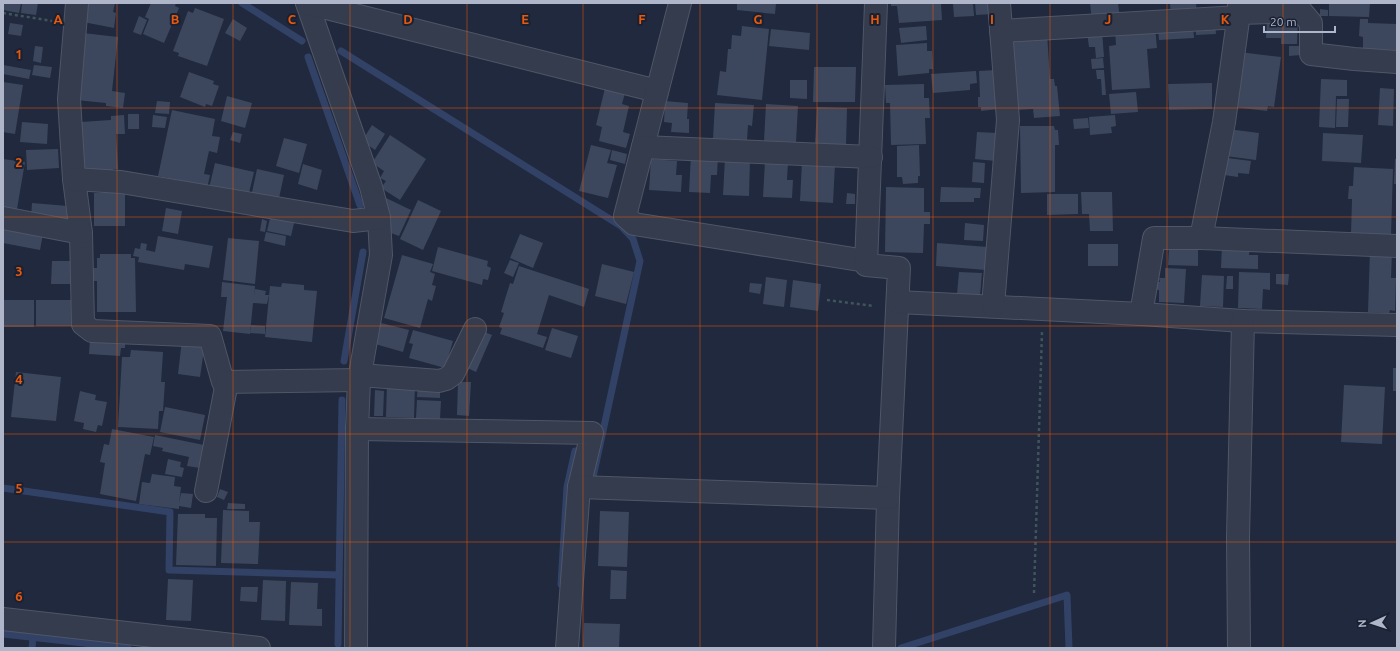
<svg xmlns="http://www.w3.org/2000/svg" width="1400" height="651" font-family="Ubuntu,sans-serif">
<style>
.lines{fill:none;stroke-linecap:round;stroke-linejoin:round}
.stream{stroke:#324266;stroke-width:7}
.building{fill:#3c475d}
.minor-casing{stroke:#4f5668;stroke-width:24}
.path{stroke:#40555b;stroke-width:2.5;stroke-dasharray:3 3;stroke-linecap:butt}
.minor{stroke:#343c4d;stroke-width:22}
.grid{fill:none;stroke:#e8590c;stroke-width:1;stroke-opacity:0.55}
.grid-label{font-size:13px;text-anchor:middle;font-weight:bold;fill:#e8590c;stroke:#192132;stroke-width:4;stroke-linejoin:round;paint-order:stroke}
</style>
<rect width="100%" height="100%" fill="#20293d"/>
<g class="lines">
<!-- stream -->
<g class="stream">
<path d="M242,3L302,41"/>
<path d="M341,51L621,226"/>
<path d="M308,57L360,205"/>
<path d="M344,361L363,252"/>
<path d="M593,477L640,261L633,239L621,226"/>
<path d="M3,488L170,512L169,570L339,575"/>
<path d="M561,584L567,487L575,451"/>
<path d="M3,634L128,648"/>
<path d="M338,644L342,400"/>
<path d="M32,648L33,637"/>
<path d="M901,648L1067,595L1069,648"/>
</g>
</g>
<!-- building -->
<g class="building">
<path d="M3,3H21L19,13L3,10Z"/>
<path d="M22,3H38L36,15L21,13Z"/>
<path d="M87,3H115L113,12L116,13L114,28L83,22Z"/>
<path d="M151,3H176L175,6L179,8L164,43L143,34L149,19L145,17Z"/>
<path d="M737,3H776L775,14L737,10Z"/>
<path d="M891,3H941L942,20L899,23L897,6H891Z"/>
<path d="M973,3L974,16L954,17L953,4Z"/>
<path d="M975,3H992L993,14L976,15Z"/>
<path d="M1090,3H1118L1120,18L1092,21Z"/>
<path d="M1170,3H1196L1197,14L1171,16Z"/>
<path d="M1329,3H1370L1369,17L1329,16Z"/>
<path d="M195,8L224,19L207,66L178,56L179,53L173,51L188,11L193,13Z"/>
<path d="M1320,9L1328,10V16H1320Z"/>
<path d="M139,16L147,20L141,35L133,32Z"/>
<path d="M233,19L247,28L240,41L225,33Z"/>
<path d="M1267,19L1298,20L1297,44H1281V38H1266Z"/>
<path d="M1360,19H1368V23L1397,24V50L1363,49V37L1359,36Z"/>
<path d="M10,23L23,25L21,36L8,34Z"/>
<path d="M1215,23L1216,34L1196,35L1195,24Z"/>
<path d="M1193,24L1194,38L1159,40L1158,27Z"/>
<path d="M742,26L769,29L762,100L717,95L720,71L726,72L728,49H731L732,35L741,36Z"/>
<path d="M926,26L927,40L901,43L899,28Z"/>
<path d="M1155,27L1157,48L1147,49L1150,88L1112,90L1109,46L1116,45L1115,30Z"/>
<path d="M771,29L810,33L809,50L769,46Z"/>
<path d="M1102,31L1104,57L1096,58L1095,47H1089L1087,32Z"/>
<path d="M83,33L118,37L112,91L125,93L123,108L106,106V103L76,100Z"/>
<path d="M1047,33L1050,79H1054L1055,86H1057L1060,116L1034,118L1033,109L1017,110L1011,36Z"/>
<path d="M927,43V51H932L933,69H929V73L898,76L896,45Z"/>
<path d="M35,46L43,47L41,63L33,61Z"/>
<path d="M1289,46H1301V55L1289,56Z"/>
<path d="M1239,52L1281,57L1274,107L1268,106L1267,111L1233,107Z"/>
<path d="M1103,58L1104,68L1092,69L1091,59Z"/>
<path d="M3,65L31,70L29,79L3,74Z"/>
<path d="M34,65L52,67L50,78L32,75Z"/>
<path d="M814,67H856L855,102H813Z"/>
<path d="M996,70L999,109L981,111V107H978V97H980L979,71Z"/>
<path d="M1096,70H1104L1106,95H1102L1101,79H1097Z"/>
<path d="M976,71L977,83L970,84V90L933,93L931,74Z"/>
<path d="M189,72L214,81L213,84L219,86L212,106L206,104L205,107L180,97Z"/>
<path d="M1321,79L1347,80V96H1336L1335,128L1319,127Z"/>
<path d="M790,80H807V99L790,98Z"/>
<path d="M3,82L23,85L15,134L3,132Z"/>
<path d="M1212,83V109L1169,110L1168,84Z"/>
<path d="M924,84V98H929L930,118H925L926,144L891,145L890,103H886L885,85Z"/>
<path d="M605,88L625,93L622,104L629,106L623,132L630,134L626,148L599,141L602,127L596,125Z"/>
<path d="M1380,88L1394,89L1393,126L1378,125Z"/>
<path d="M1136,92L1138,112L1111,114L1109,94Z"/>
<path d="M227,96L252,103L245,128L221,121Z"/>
<path d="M1337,99H1349L1348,127H1336Z"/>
<path d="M157,101L170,102L169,114L155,113Z"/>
<path d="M665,101L688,103L687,119H689V133L671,132L672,123L664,122Z"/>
<path d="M715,103L754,105L752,126L748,125L747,140L713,139Z"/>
<path d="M766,104L798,106L796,142L764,141Z"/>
<path d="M817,107L847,108L846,145L815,144Z"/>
<path d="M172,110L215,119L212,136L220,137L217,153L209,151L204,174L210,175L207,189L199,184L158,176Z"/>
<rect x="128" y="114" width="11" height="15"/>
<path d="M124,115L125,134H116L118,169H113V174L83,170L81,122L111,120V116Z"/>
<path d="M153,115L167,117L165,128L152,127Z"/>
<path d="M1115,115L1116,126L1111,127L1112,133L1090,135L1089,117Z"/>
<path d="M1088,118L1089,128L1074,129L1073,119Z"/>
<path d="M22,122L48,124L47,144L20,142Z"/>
<path d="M372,125L385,134L375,150L362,141Z"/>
<path d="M1020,126H1054L1055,130H1058L1059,145H1055V192L1021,193Z"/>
<path d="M1228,129L1259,133L1256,160L1225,156Z"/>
<path d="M233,132L242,134L240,143L230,140Z"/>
<path d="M977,132L998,133L996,161L975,159Z"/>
<path d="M1323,133L1363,135L1361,163L1322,161Z"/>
<path d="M390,135L426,159L400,200L381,188L386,181L380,178L384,171L372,163Z"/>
<path d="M284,138L307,144L299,173L276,166Z"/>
<path d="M591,145L611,150L607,163L617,165L608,198L579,191Z"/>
<path d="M919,145L920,176H918V183L903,184L902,177H897V146Z"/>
<path d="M58,149L59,168L27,170L26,150Z"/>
<path d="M612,150L627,154L625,164L610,160Z"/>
<path d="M691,155L718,156L717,175H711L710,193L689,192Z"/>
<path d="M1220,157L1251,161L1249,174L1238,173V177L1217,174Z"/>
<path d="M725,158L750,159L749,196L723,195Z"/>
<path d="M3,159L25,162L17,209L3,207Z"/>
<path d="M651,159L677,161L676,175H682L681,192L649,190Z"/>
<path d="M1395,159H1397V184H1394Z"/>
<path d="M765,161L788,162L787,180H793L792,198L763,197Z"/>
<path d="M802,162L835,164L833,203L800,201Z"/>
<path d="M973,162L985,163L984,183L972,182Z"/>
<path d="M215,163L254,172L248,197L209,188Z"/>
<path d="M303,164L322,170L317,190L298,184Z"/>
<path d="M1354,167L1393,169L1391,235L1351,234L1352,199H1348L1349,186H1353Z"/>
<path d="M257,169L284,175L278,203L251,197Z"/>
<path d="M886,187L924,188V212H930V224H924L923,253L885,252Z"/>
<path d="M941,187L981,188L980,198H974V202H940Z"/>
<path d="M1081,192H1112L1113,231H1090L1089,214H1082Z"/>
<rect x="94" y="193" width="31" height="33"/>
<path d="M847,193L855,194V204H846Z"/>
<path d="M1047,194H1078V214L1047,215Z"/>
<path d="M384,197L411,210L399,236L391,233Z"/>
<path d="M418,200L441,211L423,250L400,239Z"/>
<path d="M32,203L68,206L67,221L31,218Z"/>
<path d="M166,208L182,211L178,234L162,231Z"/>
<path d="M271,214L295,219L291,236L267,231Z"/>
<path d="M262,219L267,221L265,232L260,231Z"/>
<path d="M965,223L984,225L983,241L964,240Z"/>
<path d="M3,227L43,234L40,250L3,243Z"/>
<path d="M266,232L286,236L285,246L264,241Z"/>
<path d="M520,234L543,243L533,268L510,258Z"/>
<path d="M158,236L213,246L209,268L185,264L184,270L138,262L139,257L133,256L135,248L140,249L141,243L147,244L146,250L155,252Z"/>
<path d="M228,238L259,241L255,284L223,280Z"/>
<path d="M937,243L988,247L986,270L936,266Z"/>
<rect x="1088" y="244" width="30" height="22"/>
<path d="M1177,244L1198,245V266L1168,265L1169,249H1177Z"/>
<path d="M1222,244L1250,245L1249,255H1258V269L1221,268Z"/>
<path d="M438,247L488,261L487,266L491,268L488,280L483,279L482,285L432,271Z"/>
<path d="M1370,250L1392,251L1391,278H1396L1395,311L1390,310L1389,313L1368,312Z"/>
<path d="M100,254H131V258H135L136,312H97V281H92V268H97V258H100Z"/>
<path d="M402,255L433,264L430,272L435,274L432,285L436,286L432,301L428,299L420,328L384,318Z"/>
<path d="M510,260L519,263L513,277L504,273Z"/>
<path d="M52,261H73V284H51Z"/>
<path d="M602,264L634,272L626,304L595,296Z"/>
<path d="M519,266L589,289L584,307L549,295L537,334L547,337L543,348L500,334L502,328L499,327L504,313L501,312L510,283L513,284Z"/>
<path d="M1165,268L1186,269L1184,303L1159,302V290L1152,289V282H1160L1159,278H1165Z"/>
<path d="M959,272L982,273L980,296L957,294Z"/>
<path d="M1239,272L1270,273V290L1263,289L1262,309L1238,308Z"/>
<path d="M1276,274H1289L1288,285L1276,284Z"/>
<path d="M1202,275L1224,276L1223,307L1200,306Z"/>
<path d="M1227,276H1233V289H1226Z"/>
<path d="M766,277L787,280L784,307L763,304Z"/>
<path d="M793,280L821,284L818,311L790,307Z"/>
<path d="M222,282L255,286L254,297L255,289L266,291L265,295H269L267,304L253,303L250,334L223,331L227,297H221Z"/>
<path d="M282,283L304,285V290L317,291L312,342L265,337L270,286L281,287Z"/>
<path d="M750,283L762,284L760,294L749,292Z"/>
<rect x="3" y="300" width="31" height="27"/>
<rect x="36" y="300" width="36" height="26"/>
<path d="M381,323L409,330L403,352L375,344Z"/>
<path d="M251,325L265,326V334L250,333Z"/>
<path d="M552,328L578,336L571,358L545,350Z"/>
<path d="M413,330L453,341L445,368L409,358L413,344L409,343Z"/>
<path d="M480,330L492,335L476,372L463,366Z"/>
<path d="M90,338L125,340V348H121L120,356L89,354Z"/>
<path d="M182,340L205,343L200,377L178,374Z"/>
<path d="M131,350L163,352L161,382H165L163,411H159L158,429L118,427L122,357H130Z"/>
<rect x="1393" y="368" width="4" height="23"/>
<path d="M16,372L61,377L56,421L11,417Z"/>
<path d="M458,382H471L469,416L457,415Z"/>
<path d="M387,383L415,384L414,418L386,417Z"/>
<path d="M418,384L440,385V398L417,397Z"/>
<path d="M1344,385L1385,387L1382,444L1341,442Z"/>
<path d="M375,390L384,391L383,416H374Z"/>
<path d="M80,391L96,395L95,400L107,402L102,426L98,425L96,432L83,429L84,423L74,421Z"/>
<path d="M417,400L441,401L440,419L416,418Z"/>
<path d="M165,407L205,415L200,440L160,432Z"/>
<path d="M112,429L154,437L150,455L145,454L136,501L100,494L105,463L100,462L104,444L109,445Z"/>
<path d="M155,435L204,445L200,468L187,466L189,457L162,451L163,448L153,446Z"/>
<path d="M168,459L181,462L180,467L184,468L182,477L165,474Z"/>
<path d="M152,474L175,477L174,486L181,487L179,503L181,493L193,494L191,508L179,506V509L139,504L142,482L157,484L150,483Z"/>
<path d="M220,489L228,492L224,500L217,497Z"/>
<path d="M228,503L245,504V509H227Z"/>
<path d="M223,510L249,511V522H260L258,564L221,563Z"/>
<path d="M600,511L629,512L627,567L598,566Z"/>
<path d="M178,514H205V518H217L216,566L176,565Z"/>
<path d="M611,570L627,571L626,599H610Z"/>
<path d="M168,579L193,580L191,621L166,620Z"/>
<path d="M263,580L286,581L285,621L261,620Z"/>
<path d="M291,582L318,583L317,609H322V626L289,625Z"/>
<path d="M241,587H258L257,602L240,601Z"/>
<path d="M584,623L620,624L619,648H583Z"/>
</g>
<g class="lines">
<defs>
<g id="minor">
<path d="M77,3L69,99L74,179L81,233L83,324L92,331L210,336L223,382L359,380"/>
<path d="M307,3L371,187L379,218L381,255L359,380L357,429L356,648"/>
<path d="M307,3L657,91"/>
<path d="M680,3L625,216L634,224L866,261"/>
<path d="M876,3L866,265L899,268L888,498L884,648"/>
<path d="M1239,13L1301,11L1311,23V54L1354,59L1397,62"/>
<path d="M1001,31L1239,17"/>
<path d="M643,147L871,157"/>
<path d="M74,179L121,182L353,221L379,218"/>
<path d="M3,218L81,233"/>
<path d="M1201,238L1397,246"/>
<path d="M898,302L1141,314L1243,321L1397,325"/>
<path d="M993,306L1008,120L999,3"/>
<path d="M1141,314L1154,238H1201L1224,122L1239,13V3"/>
<path d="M360,375L439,381L446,379L453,374L475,329"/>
<path d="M357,429L592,433L579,487L567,648"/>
<path d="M579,487L888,498"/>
<path d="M206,491L227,382"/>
<path d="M3,619L259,648"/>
<path d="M1239,648L1238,537L1243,321"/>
</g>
</defs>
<!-- minor casing -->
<use href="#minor" class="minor-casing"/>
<!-- path -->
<g class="path">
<path d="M3,13L52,21"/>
<path d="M827,300L874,306"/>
<path d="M1034,593L1042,332"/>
</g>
<!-- minor -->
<use href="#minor" class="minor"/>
</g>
<!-- grid -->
<path class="grid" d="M117,3V648M233,3V648M350,3V648M467,3V648M583,3V648M700,3V648M817,3V648M933,3V648M1050,3V648M1167,3V648M1283,3V648M3,108H1397M3,217H1397M3,326H1397M3,434H1397M3,542H1397"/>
<g class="grid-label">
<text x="58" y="24">A</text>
<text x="175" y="24">B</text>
<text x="292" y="24">C</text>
<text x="408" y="24">D</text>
<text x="525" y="24">E</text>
<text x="642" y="24">F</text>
<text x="758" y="24">G</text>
<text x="875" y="24">H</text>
<text x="992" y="24">I</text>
<text x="1108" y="24">J</text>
<text x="1225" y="24">K</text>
<text x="19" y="59">1</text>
<text x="19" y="167">2</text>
<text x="19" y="276">3</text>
<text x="19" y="384">4</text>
<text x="19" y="493">5</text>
<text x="19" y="601">6</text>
</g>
<!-- border -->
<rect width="1400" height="651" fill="none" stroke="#afb6c9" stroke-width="8"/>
<!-- north arrow -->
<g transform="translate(1372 623) rotate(267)" stroke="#192132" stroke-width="3" paint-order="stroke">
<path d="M0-3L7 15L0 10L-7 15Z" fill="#afb6c9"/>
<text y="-6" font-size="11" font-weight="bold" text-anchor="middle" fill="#afb6c9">N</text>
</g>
<!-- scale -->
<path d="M1264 26v6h71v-6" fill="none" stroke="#afb6c9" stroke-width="2"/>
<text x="1270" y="26" font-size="12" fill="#afb6c9" stroke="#192132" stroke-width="3" paint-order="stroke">20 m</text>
</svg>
